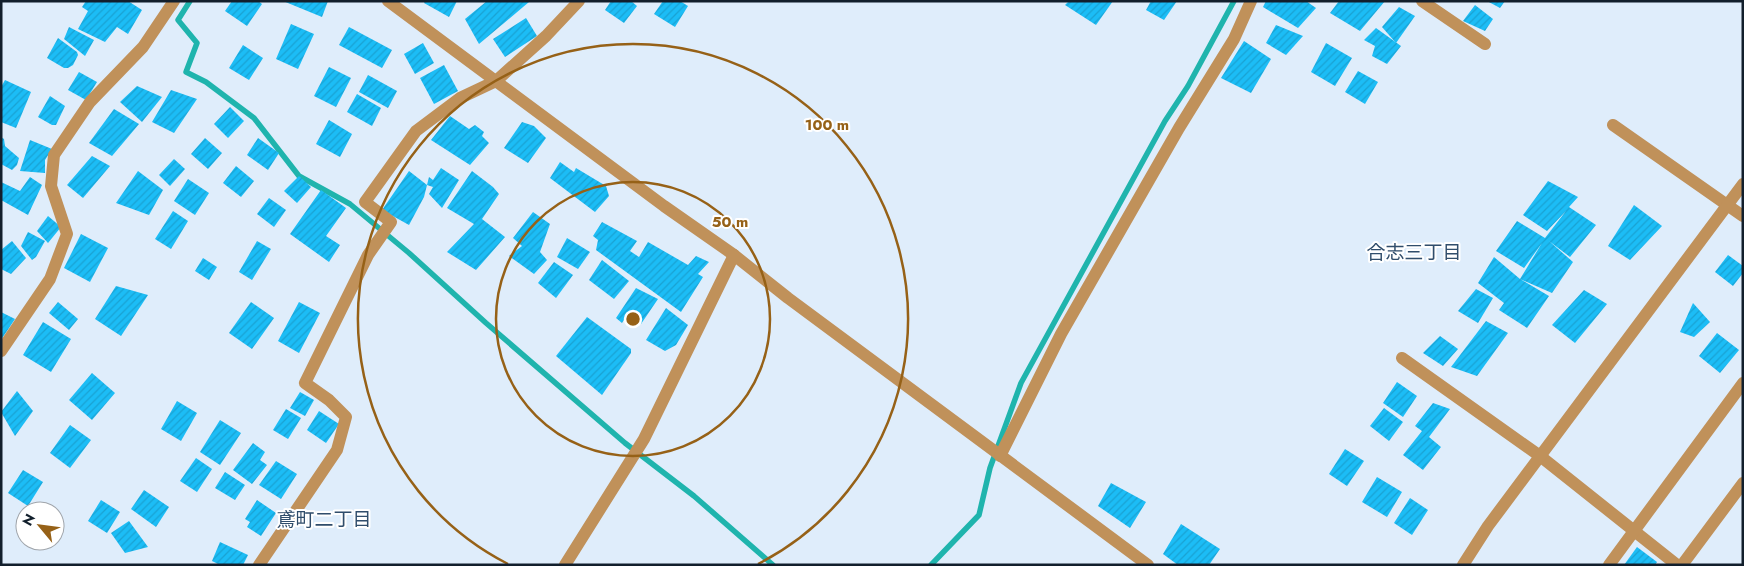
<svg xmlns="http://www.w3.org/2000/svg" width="1744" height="566" font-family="Jost,'Noto Sans JP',sans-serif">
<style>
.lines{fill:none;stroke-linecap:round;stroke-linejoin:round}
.stream{stroke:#1fb4ad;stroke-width:5.5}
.building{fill:url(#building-hatch)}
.minor{stroke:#c0915a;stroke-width:12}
.ring{fill:none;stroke:#966117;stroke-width:2.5}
.labels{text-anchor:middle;stroke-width:4;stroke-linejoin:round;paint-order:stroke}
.neighbourhood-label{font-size:19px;fill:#304d6b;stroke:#fff}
.centre{fill:#966117;stroke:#fff;stroke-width:2.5}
.ring-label{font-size:15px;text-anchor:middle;font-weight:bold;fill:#966117;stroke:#fff;stroke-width:4;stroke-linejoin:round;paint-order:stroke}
</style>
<defs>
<pattern id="building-hatch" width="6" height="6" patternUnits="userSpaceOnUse" patternTransform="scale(1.25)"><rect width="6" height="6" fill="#1cbdf6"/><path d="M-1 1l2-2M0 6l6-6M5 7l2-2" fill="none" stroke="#19a2d3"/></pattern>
</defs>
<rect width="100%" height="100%" fill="#dfedfb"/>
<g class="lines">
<!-- stream -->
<g class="stream">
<path d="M190,1L178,20L197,43L186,72L206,82L254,118L299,176L350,204L409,253L486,323L625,443L694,496L773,565"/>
<path d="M931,565L979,515L990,468L1021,383L1165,121L1188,86L1234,1"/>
</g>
</g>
<!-- building -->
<g class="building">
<path d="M86,1H128L142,10L128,34L117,27L105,42L78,29L88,11L82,7Z"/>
<path d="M232,1H258L262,4L247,26L225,11Z"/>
<path d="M283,1H328L322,17Z"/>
<path d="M425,1H457L449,17L424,3Z"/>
<path d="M487,1L529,2L479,44L465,19Z"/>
<path d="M611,1H631L637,6L624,23L605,10Z"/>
<path d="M663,1H680L688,6L675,27L654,14Z"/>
<path d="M1069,1H1113L1096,25L1065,5Z"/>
<path d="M1151,1H1177L1164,20L1146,10Z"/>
<path d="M1266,1H1306L1316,8L1298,28L1263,7Z"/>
<path d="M1339,1H1385L1360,31L1330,13Z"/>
<path d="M1487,1H1505L1500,8Z"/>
<path d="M1475,5L1493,19L1485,31L1463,21Z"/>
<path d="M1399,7L1415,16L1396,43L1382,27Z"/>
<path d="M526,18L537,36L505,57L493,39Z"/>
<path d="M291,24L314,34L298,69L276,59Z"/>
<path d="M1276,25L1303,36L1286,55L1266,43Z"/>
<path d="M69,27L94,40L85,56L64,39Z"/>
<path d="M349,27L392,50L382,68L339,45Z"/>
<path d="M1376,28L1401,46L1387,64L1372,56L1375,46L1364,40Z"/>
<path d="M58,38L77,52L78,55L73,65L68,68H64L47,58Z"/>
<path d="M1244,41L1271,59L1251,93L1221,78Z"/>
<path d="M423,43L434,63L415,74L404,54Z"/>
<path d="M1326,43L1352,58L1335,86L1311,72Z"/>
<path d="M243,45L263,58L249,80L229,68Z"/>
<path d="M444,65L458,91L434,104L420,78Z"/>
<path d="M329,67L351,78L336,107L314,96Z"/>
<path d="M1358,71L1378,82L1365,104L1345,92Z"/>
<path d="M79,72L97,82L86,100L68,90Z"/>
<path d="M368,75L397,91L388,108L359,92Z"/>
<path d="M5,80L31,92L16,128L1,122V87Z"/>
<path d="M137,86L162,97L142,122L120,102Z"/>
<path d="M171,90L197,99L174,133L152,122Z"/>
<path d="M357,94L381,108L372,126L347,112Z"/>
<path d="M50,96L65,106L56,125H52L38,117Z"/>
<path d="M230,107L244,121L228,138L214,124Z"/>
<path d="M114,109L139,124L112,156L89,143Z"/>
<path d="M450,116L469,129L475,125L484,132L482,136L489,143L470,165L431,140Z"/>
<path d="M329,120L352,134L340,157L316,144Z"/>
<path d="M522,122L534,126L546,138L528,163L504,148Z"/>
<path d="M1,137L4,139L5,146L19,158L17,165L12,170L1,164Z"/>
<path d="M205,138L222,153L208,169L191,154Z"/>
<path d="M258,138L279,153L268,170L247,155Z"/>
<path d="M30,140L52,149L45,160V173L20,171Z"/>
<path d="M92,156L110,166L83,198L67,185Z"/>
<path d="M174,159L185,169L170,186L159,175Z"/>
<path d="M560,162L574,172L576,168L606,186L609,196L595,212L550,178Z"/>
<path d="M236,166L254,181L241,197L223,183Z"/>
<path d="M441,168L459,180L442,208L429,194L433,187L427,185L429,177L433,180Z"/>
<path d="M138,171L163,190L149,215L116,203Z"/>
<path d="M409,171L427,185L424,197L409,225L382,210Z"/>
<path d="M472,171L493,187L499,194L482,219L505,237L476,270L447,252L474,224L447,208Z"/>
<path d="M299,176L311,187L297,203L284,191Z"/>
<path d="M30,177L42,185L28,215L1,200V182L20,191Z"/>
<path d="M188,179L209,193L195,215L174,201Z"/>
<path d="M1548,181L1578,197L1569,207L1596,225L1570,257L1549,241L1573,262L1552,293L1520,279L1549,296L1527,328L1499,310L1504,303L1478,283L1494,257L1520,279L1542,243L1524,268L1496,251L1517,221L1545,238L1566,211L1547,231L1523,215Z"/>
<path d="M321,190L346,208L326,236L340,245L329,262L290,234Z"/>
<path d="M269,198L286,210L274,227L257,214Z"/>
<path d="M1634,205L1662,226L1630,260L1608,246Z"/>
<path d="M173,211L188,221L171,249L155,239Z"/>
<path d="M533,212L550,224L540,252L547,260L534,274L509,256L522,246L513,238Z"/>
<path d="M48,216L61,227L48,243L37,231Z"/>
<path d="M602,222L637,241L630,251L639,257L648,242L688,265L696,256L709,262L698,274L703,277L681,312L596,250L598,240L593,236Z"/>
<path d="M28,232L45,241L36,257L32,260L21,246Z"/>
<path d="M81,234L108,248L90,282L64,268Z"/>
<path d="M567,238L590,252L578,269L557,257Z"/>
<path d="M12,241L26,258L11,274L1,269V250Z"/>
<path d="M257,241L271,249L252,280L239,272Z"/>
<path d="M1728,255L1743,266V273L1733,286L1715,272Z"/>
<path d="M203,258L217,267L209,280L195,271Z"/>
<path d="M602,260L629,281L614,299L589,280Z"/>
<path d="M554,262L573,275L556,298L538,283Z"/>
<path d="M116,286L148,295L121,336L95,319Z"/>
<path d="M636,288L658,299L641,324L633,317L631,320L625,318L622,323L616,318Z"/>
<path d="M1476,289L1493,298L1478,323L1458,311Z"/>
<path d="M1584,290L1607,304L1575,343L1552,325Z"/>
<path d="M58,302L78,319L69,330L49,313Z"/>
<path d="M251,302L274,318L252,349L229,333Z"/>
<path d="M299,302L320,313L299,353L278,341Z"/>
<path d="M1693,303L1710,322L1694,337L1680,332Z"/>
<path d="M666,308L688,325L676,345L665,351L646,340Z"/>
<path d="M1,312L15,319L1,340Z"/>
<path d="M587,317L631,349V353L602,395L556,356Z"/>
<path d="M1486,321L1508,333L1477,376L1451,367Z"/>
<path d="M43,322L71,339L51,372L23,355Z"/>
<path d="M1717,333L1739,350L1720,373L1699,356Z"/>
<path d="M1440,336L1458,349L1443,366L1423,353Z"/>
<path d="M92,373L115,393L92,420L69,400Z"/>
<path d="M1397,382L1417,396L1403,417L1383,403Z"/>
<path d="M17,391L33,411L15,436L1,412Z"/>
<path d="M300,392L314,400L305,416L290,408Z"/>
<path d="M177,401L197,413L181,441L161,429Z"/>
<path d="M1433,403L1450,409L1429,437L1441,447L1423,470L1403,455L1422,431L1415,426Z"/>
<path d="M1384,408L1403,422L1389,441L1370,426Z"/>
<path d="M286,409L301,418L288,439L273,430Z"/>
<path d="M319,411L339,424L326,443L307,430Z"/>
<path d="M220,420L241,433L220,465L200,452Z"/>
<path d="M70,425L91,440L70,468L50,453Z"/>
<path d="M253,443L265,452L260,460L267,465L252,484L233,470Z"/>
<path d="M1345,449L1364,461L1347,486L1329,474Z"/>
<path d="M196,458L212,469L197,492L180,481Z"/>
<path d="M276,461L297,474L281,499L259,485Z"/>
<path d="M23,470L43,482L28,506L8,493Z"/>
<path d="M225,472L245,485L235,500L215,488Z"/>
<path d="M1377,477L1402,492L1387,517L1362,502Z"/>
<path d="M1111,483L1146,502L1130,528L1098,506Z"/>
<path d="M144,490L169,507L156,527L131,509Z"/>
<path d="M1410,498L1428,510L1412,535L1394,523Z"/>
<path d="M101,500L120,512L107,533L88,521Z"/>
<path d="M257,500L276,513L261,536L247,527L250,522L245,519Z"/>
<path d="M129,521L148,547L125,553L111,533Z"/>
<path d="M1181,524L1220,549L1209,565H1178L1163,554Z"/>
<path d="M220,542L248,555L243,565H220L212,561Z"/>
<path d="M1637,547L1657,562L1655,565H1624Z"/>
</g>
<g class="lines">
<!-- minor -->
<g class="minor">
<path d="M388,1L664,206L734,255L788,298L1148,565"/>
<path d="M1422,1L1485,44"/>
<path d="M1613,125L1743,216"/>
<path d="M1,351L50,279L67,234L51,186L54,155L90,102L143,47L174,1"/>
<path d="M1402,358L1540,456L1677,565"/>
<path d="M1000,456L1061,334L1179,128L1234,39L1251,1"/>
<path d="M259,565L337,450L346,417L329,400L305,383L368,255L391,222L365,202L416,131L460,98L496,81L546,36L579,1"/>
<path d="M565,565L644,439L734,255"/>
<path d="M1463,565L1488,526L1743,184"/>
<path d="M1609,565L1743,383"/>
<path d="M1682,565L1743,483"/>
</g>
</g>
<!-- distance rings -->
<g class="ring">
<circle cx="633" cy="319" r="137"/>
<path d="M508 564A275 275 0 1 1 758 564"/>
</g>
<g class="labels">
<!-- neighbourhood labels -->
<g class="neighbourhood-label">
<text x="1414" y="259">合志三丁目</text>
<text x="324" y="526">鳶町二丁目</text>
</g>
</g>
<circle cx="633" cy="319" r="8" class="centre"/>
<g class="ring-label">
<text x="827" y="130">100 m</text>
<text x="730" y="227">50 m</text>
</g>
<!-- border -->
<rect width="1744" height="566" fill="none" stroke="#121f2c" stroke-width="5"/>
<!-- north arrow -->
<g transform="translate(40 526) rotate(299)"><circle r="24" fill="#ffffff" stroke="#a0a5ab"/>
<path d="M0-4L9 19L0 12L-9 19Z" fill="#966117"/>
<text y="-8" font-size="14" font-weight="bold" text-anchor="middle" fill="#121f2c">N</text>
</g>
</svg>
